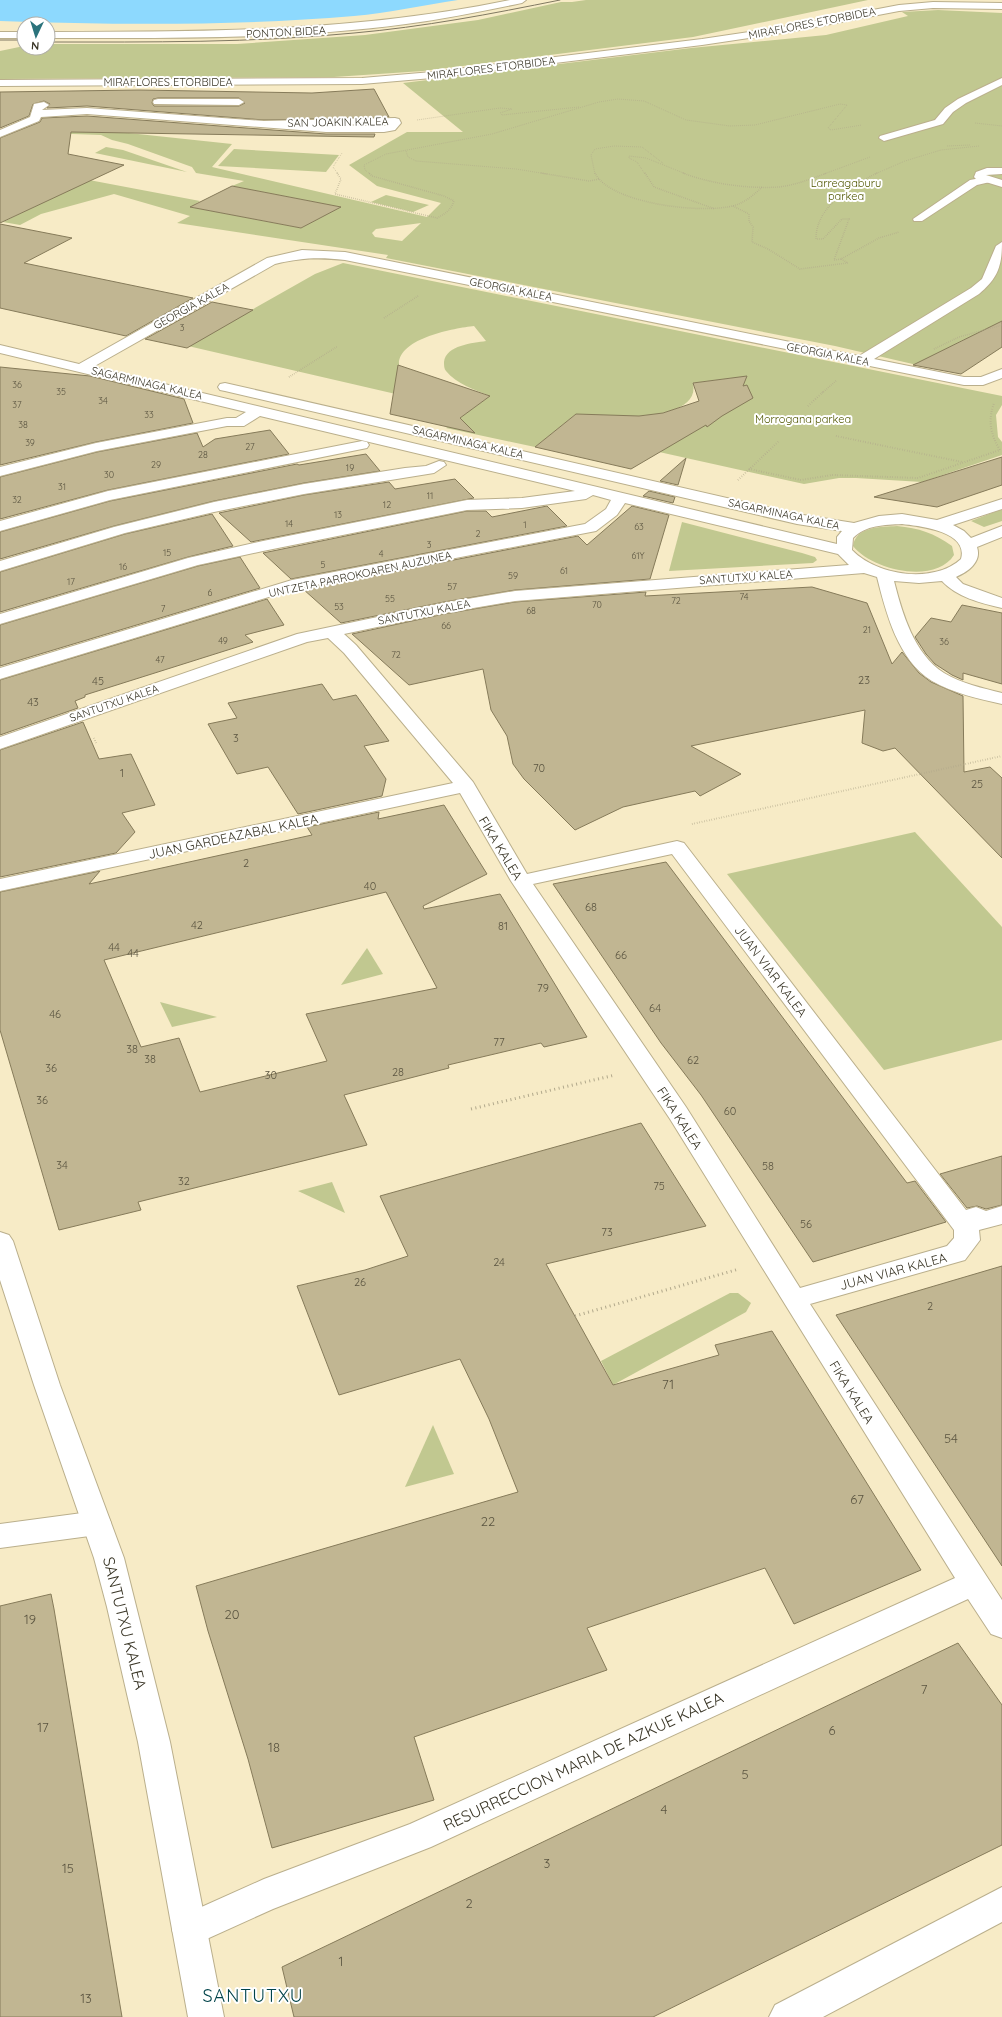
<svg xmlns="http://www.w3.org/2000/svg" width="1002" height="2017" font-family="Quicksand,sans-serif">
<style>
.green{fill:#c1c890;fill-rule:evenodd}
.water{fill:#8dd9fe}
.building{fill:#c1b692;stroke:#867b5a;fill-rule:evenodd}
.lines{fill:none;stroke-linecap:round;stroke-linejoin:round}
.lane-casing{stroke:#baaf8c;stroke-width:2}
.street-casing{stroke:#baaf8c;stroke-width:2}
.secondary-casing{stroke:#baaf8c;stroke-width:2}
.primary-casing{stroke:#baaf8c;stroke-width:2}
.path-far3{stroke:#b1a88b;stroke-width:1;stroke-dasharray:0.5 1.5;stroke-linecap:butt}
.path-far2{stroke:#b1a88b;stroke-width:1.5;stroke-dasharray:0.5 1.5;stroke-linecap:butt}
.path-far1{stroke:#b1a88b;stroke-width:2;stroke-dasharray:0.5 2;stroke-linecap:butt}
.path{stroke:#b1a88b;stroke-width:3;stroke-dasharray:1 3.5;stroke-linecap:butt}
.lane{fill:#fff;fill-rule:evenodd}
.street{fill:#fff;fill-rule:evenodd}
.secondary{fill:#fff;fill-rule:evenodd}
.primary{fill:#fff;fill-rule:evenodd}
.tram{stroke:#807962;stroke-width:1}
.labels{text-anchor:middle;stroke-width:4;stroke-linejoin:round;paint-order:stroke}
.far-number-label{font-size:9px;fill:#5b5541}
.far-street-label{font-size:11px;fill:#393526;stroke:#fff}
.far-park-label{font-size:11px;fill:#515702;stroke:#fff}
.number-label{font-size:11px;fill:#5b5541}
.street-label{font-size:13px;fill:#393526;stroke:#fff}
.near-number-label{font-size:13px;fill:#5b5541}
.near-street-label{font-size:16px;fill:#393526;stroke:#fff}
.near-quarter-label{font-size:18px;letter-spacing:1px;fill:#00434a;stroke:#fff}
</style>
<rect width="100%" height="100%" fill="#f7ebc6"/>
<!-- green -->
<g class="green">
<path d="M586,0H868L693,37L423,71L334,77L0,79V51L24,46V48H48V44H237L365,35L478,20L561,2H572Z"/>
<path d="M938,10L1002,13V330L963,340L917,365L835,346L386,258L388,255L177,223L190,216L114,194L41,214L20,225L3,222L89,180L200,201L191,207L301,228L340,207L232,186L244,181L196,173L192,167L128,144L112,140L101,135L44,133V124L232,144L212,167L427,217L441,203L377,186L349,165L407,132H463L403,83L691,48L826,35L908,16L902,12ZM421,223L402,241L375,237L372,233L376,229Z"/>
<path d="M106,147L123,150L187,172L95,153Z"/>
<path d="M234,149L339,155L326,172L218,166Z"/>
<path d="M386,195L429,205L413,212L371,202Z"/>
<path d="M343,263L1002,396V405L996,415L998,437L1002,442V455L922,482L856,478H839L804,484L614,442L651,435L733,378L693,383C702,425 601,417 576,414L535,447L446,428L490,396C476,390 456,384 446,371C444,369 444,365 444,362C446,345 473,343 486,341L474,326C455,328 399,338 399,364C399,372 410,390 413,398L188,346L315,274Z"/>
<path d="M1002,509V521L984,527L971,521Z"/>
<path d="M682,522L802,553L815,557L817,560L813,563L669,571Z"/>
<path d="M897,526C919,528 934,533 952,546L954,555C935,585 872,570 853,546C856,526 881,527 897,526Z"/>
<path d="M915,832L1002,927V1040L884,1070L727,874Z"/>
<path d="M367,948L383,974L341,985Z"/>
<path d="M160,1002L217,1017L172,1027Z"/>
<path d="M332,1182L345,1213L298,1191Z"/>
<path d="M730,1293H738L751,1303L746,1312L613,1385L601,1361Z"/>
<path d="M433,1425L454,1474L405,1487Z"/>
</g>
<!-- water -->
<path class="water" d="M0,0H458C424,5 388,13 354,16C237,26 117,25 0,21Z"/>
<!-- building -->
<g class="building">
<path d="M374,89L389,117L264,120L87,106L47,108L50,104L44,101L33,104L29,116L0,128V92L139,90L312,93ZM158,98H239L245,103L239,106H154L152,103L153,99Z"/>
<path d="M87,116L326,134H375L374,137L71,132L68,154L124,165L0,223V138L40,122L42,118Z"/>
<path d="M232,186L341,207L301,228L190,207Z"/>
<path d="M0,224L72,238L24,263L193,298L126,336L0,308Z"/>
<path d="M212,302L253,310L187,348L145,339Z"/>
<path d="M1002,321V347L961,374L913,365Z"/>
<path d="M398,365L490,396L460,418L475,433L390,414Z"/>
<path d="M0,367L90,376L184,399L193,423L96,442L0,465Z"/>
<path d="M747,376L743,386L747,385L753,398L722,416L707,427L706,425L631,469L535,447L576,414L639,416L663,413L699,401L693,383Z"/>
<path d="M270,430L289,454L108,490L0,519V477L97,452L197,433L203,447L215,439Z"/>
<path d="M366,454L380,471L304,483L214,501L114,526L0,559V532L110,501L297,464L299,465Z"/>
<path d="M1002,457V485L937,507L874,497Z"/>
<path d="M686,458L678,485L660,481Z"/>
<path d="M455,479L474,498L251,542L219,513L304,495L389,482L395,489Z"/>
<path d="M649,491L675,497L673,503L643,496Z"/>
<path d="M547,506L567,526L291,579L263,553L467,511H486L492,517Z"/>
<path d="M632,506L669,515L650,579L515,590L444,602L341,623L303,589L578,536L587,545Z"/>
<path d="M212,514L233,546L188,557L0,612V572L125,534Z"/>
<path d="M240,557L260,588L0,666V625L198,566Z"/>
<path d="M812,587L867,603L892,664L902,652L919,673L931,682L963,696L964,772L990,767L1002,778V858L895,748L883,751L862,743L865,710L691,746L741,774L700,796L695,791L623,807L575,830L524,779L513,764L507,736L491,710L483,669L409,685L352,634L444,614L515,602L646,592L645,596Z"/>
<path d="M267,599L284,625L245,635L253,642L85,695V697L75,701L78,708L0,735V680Z"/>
<path d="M962,605L1002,613V684L963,673V680L952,675L935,664L926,654L915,637L931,618L951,622Z"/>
<path d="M322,684L333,700L356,695L389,741L364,746L386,779L382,796L298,814L268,767L237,774L208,724L237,718L228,703Z"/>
<path d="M83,722L99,759L131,754L155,805L122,813L135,832L116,853L0,877V750Z"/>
<path d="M444,805L487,874L423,906L424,909L500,894L587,1037L544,1047L541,1043L448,1065L449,1068L344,1095L367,1145L138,1202L141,1210L59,1230L0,1030V892L100,871L89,884L312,835L307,827L379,812L378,819ZM386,892L437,988L306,1014L327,1061L200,1092L179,1038L141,1047L104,960Z"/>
<path d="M666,862L907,1183L915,1181L946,1222L813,1262L701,1095L661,1043L553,884Z"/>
<path d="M641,1123L706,1226L546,1264L613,1385L719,1355L715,1345L772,1331L921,1570L794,1624L765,1568L587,1628L607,1670L414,1737L434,1800L272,1848L248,1759L208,1631L196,1586L518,1492L489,1419L460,1359L339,1395L297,1286L365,1270L408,1256L380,1196Z"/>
<path d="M1002,1156V1205L986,1209L977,1206L967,1208L940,1174Z"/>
<path d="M1002,1266V1566L836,1315Z"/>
<path d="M51,1594L54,1609L122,2017H0V1606Z"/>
<path d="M958,1643L1002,1705V1845L653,2017H294L282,1967Z"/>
</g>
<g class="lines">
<defs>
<path id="lane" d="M986,177L991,180L990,182L977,185L922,221H914L913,219L970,180Z"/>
<g id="street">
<path d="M1002,78V85L966,103L953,112L943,124L884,141L879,138L880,136L935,120L945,108L958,99Z"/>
<path d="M158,99H239L244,102L239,105L154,104L153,102L154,100Z"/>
<path d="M44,102L49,105L42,110L87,108L264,121L395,118L399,119L401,123L395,130L384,132H326L87,114L41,117L39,121L0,137V130L30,117L34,104ZM382,124H389L384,126L317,125Z"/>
<path d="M987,168H1002V174L986,175L1002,180V187L976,179L974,177L976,172Z"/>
<path d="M1002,242C1002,266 998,278 979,294L874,359L964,377H981L1002,369V378L983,385H964L345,260C318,257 301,258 275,264L93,367L837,544V537L842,531L797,524L225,391L220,390L218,387L220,384L225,383L797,514L854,523L879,516L902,514L937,520L1002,499V509L953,525L964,531L971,538L1002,526V537L977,547C982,562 968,572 956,577L963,584L1002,598V608C980,603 957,597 942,581L919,583L894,581C902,613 914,654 944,673C962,684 983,688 1002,693V704C979,699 953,693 932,681C898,660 886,613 877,577L864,573L515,601L444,613L344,634L356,645L473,782L527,874L677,841L684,843L966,1210L976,1207L986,1211L1002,1206V1224L979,1230L980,1240L965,1260L810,1304L1002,1600V1638L991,1634L968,1599L431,1847L273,1909L189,1947L177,1942L172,1930L177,1918L264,1879L410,1824L955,1578L670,1119L511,881L460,793L0,891V879L453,783L344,653L328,638L307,642L0,749V737L297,634L444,603L515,591L849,565L838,554L625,503L617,515L596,531L295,589L0,679V668L292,580L585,524L606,509L611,500L593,495L586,499L522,508L467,510L263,551L198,565L0,624V614L188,558L263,541L467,500L522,498L575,491L260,416L244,426H227L97,451L0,476V467L96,443L227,418H236L246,412L0,353V345L79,364L267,258L302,250L345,252L859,356L971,288L982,279L996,246ZM902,524C919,526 969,531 961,559C934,584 877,576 852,550L853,538C866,525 884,525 902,524ZM672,854L954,1230V1238L947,1246L800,1288L686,1107L533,884Z"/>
<path d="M362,441L367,442L369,445L367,448L110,500L0,531V521L108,491Z"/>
<path d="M439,461L444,462L446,465L434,473L304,494L214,512L125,533L0,571V561L114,527L214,502L304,484L405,468L426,466Z"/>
<path d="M97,1511L107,1514L111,1523L107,1532L97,1535L0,1548V1524Z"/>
<path d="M1002,1887V1922L823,2017H769L775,2005Z"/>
</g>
<g id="secondary">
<path d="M510,0H526L522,3C483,11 445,19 406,24C287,40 167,38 48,38V32C203,32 357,32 510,0Z"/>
<rect x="0" y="32" width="24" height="6"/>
<path d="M0,1232L9,1235L13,1241L60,1385L124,1558L170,1742L224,2017H188L138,1742L107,1607L94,1558L34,1385L0,1280Z"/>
</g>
<path id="primary" d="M933,2L1002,3V9L933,8L899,11L789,32L702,45L432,78L362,84L0,86V80L362,78L432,72L702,39L789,26L899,5Z"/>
</defs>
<!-- lane casing -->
<use href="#lane" class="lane-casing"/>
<!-- street casing -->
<use href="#street" class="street-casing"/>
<!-- secondary casing -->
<use href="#secondary" class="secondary-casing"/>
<!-- primary casing -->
<use href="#primary" class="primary-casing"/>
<!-- path-far3 -->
<g class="path-far3">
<path d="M417,120L500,108L512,109L500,113L502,115L579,107"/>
<path d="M975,123L1002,126"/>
<path d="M947,146L970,145"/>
<path d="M406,151L408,157L416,161L516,169L547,174"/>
<path d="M338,174L333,167L342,153"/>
<path d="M370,174L365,170L364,165L386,154L492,134L599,102L618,99L644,101L686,120L730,126L755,125L840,104L847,105L828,128L831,130L862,125"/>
<path d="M595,174L591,155L595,149L614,146L642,147L664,164"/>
<path d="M645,174L637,162L629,158V156L646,158L686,174"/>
<path d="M824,174L870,157"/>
<path d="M875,174L905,161L941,150L979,146"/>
</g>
<!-- path-far2 -->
<g class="path-far2">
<path d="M337,173L341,179L335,194L437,218C445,214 451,210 454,201L444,196L372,176L369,173"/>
<path d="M541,173L589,181L600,179"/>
<path d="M595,173C610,204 705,215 736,205C747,201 755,194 763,186"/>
<path d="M645,173L654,187L715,209"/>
<path d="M683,173C711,184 749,189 779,187C795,185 811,179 827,173"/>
<path d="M877,173C851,186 816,206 816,239H823L842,219H849L834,260L841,259L879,238L899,232"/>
<path d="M733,206L749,214V221L753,227L752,242L768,249L800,269L848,263L841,259"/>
<path d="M384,318L418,296"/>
<path d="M934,349L959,337L1002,325"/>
<path d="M289,377L338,346"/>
<path d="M822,393L837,380"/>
</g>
<!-- path-far1 -->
<g class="path-far1">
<path d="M808,406L823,392"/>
<path d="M836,436L962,462"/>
<path d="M749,469L801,480L832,475L918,478L1000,450C990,434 988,420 994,403"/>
<path d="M738,480L779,441"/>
<path d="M94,738L96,743"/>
<path d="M692,824L1002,756"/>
</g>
<!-- path -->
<g class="path">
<path d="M471,1109L615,1075"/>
<path d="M575,1316L739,1269"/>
</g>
<!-- lane -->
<use href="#lane" class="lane"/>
<!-- street -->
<use href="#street" class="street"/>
<!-- secondary -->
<use href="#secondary" class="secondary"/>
<!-- primary -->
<use href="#primary" class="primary"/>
<!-- tram -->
<g class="tram">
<path d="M0,40H24"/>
<path d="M48,42C150,42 252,43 354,33C423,27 491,14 560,0"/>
</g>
</g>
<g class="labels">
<!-- far-number labels -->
<g class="far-number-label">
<text x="182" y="331">3</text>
<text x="17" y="388">36</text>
<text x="61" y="395">35</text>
<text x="103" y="404">34</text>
<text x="17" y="408">37</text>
<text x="149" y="418">33</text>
<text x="23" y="428">38</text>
<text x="30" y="446">39</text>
<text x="250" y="450">27</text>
<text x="203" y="458">28</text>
<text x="156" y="468">29</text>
<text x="350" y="471">19</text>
<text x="109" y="478">30</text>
<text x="62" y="490">31</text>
<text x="430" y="499">11</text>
<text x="17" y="503">32</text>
<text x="387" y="508">12</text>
<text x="338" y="518">13</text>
<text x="289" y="527">14</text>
<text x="525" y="528">1</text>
<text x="639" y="530">63</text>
<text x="478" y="537">2</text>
<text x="429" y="548">3</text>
<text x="167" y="556">15</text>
<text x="381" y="557">4</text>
<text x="638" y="559">61Y</text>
<text x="323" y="568">5</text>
<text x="123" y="570">16</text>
<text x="564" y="574">61</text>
<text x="513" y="579">59</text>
<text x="71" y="585">17</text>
<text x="452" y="590">57</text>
<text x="210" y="596">6</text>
<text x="744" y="600">74</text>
<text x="390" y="602">55</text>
<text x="676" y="604">72</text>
<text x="597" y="608">70</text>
<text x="339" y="610">53</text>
<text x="163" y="612">7</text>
<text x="531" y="614">68</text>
<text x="446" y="629">66</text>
<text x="867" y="633">21</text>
<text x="223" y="644">49</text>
<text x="944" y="645">36</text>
<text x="396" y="658">72</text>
<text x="160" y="663">47</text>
</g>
<!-- far-street labels -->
<g class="far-street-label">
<text transform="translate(812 23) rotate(-11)" y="4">MIRAFLORES ETORBIDEA</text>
<text transform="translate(286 32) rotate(-3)" y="4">PONTON BIDEA</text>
<text transform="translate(491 68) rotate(-7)" y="4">MIRAFLORES ETORBIDEA</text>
<text x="168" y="86">MIRAFLORES ETORBIDEA</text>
<text transform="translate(338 122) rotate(-1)" y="4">SAN JOAKIN KALEA</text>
<text transform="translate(511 289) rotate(11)" y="4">GEORGIA KALEA</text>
<text transform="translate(191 306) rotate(-29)" y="4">GEORGIA KALEA</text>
<text transform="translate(828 354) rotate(11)" y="4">GEORGIA KALEA</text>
<text transform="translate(147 383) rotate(13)" y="4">SAGARMINAGA KALEA</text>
<text transform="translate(468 442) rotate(13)" y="4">SAGARMINAGA KALEA</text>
<text transform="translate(784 514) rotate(12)" y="4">SAGARMINAGA KALEA</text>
<text transform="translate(360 574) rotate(-12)" y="4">UNTZETA PARROKOAREN AUZUNEA</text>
<text transform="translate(746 577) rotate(-4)" y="4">SANTUTXU KALEA</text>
<text transform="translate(424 612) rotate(-11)" y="4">SANTUTXU KALEA</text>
<text transform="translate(114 703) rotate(-19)" y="4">SANTUTXU KALEA</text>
</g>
<!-- far-park labels -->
<g class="far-park-label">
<text x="846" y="187">Larreagaburu<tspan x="846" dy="13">parkea</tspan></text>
<text x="803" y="423">Morrogana parkea</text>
</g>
<!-- number labels -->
<g class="number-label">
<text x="864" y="684">23</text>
<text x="98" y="685">45</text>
<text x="33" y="706">43</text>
<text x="236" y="742">3</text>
<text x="539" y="772">70</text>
<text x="122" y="777">1</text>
<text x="977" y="788">25</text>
<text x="246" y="867">2</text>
<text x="370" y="890">40</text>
<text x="591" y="911">68</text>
<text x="197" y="929">42</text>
<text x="503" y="930">81</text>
<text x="114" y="951">44</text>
<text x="133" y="957">44</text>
<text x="621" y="959">66</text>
<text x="543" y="992">79</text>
<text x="655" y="1012">64</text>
<text x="55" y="1018">46</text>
<text x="499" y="1046">77</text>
<text x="132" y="1053">38</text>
<text x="150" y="1063">38</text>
<text x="693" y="1064">62</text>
<text x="51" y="1072">36</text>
<text x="398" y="1076">28</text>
<text x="271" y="1079">30</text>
<text x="42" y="1104">36</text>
<text x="730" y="1115">60</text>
<text x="62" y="1169">34</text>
<text x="768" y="1170">58</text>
<text x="184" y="1185">32</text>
<text x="659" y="1190">75</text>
<text x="806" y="1228">56</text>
<text x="607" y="1236">73</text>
<text x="499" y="1266">24</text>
<text x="360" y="1286">26</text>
<text x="930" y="1310">2</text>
</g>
<!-- street labels -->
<g class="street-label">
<text transform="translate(233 836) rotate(-12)" y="5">JUAN GARDEAZABAL KALEA</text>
<text transform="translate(501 848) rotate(59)" y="5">FIKA KALEA</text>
<text transform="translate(771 971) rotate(53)" y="5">JUAN VIAR KALEA</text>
<text transform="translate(680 1118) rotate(57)" y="5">FIKA KALEA</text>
<text transform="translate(893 1271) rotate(-15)" y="5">JUAN VIAR KALEA</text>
<text transform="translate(852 1392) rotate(58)" y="5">FIKA KALEA</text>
</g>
<!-- near-number labels -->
<g class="near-number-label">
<text x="668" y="1389">71</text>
<text x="951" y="1443">54</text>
<text x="857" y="1504">67</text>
<text x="488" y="1526">22</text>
<text x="232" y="1619">20</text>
<text x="30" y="1624">19</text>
<text x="924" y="1694">7</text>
<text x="43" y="1732">17</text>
<text x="832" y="1735">6</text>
<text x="274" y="1752">18</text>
<text x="745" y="1779">5</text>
<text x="664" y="1814">4</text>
<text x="547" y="1868">3</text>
<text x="68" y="1873">15</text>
<text x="469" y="1908">2</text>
<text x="341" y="1966">1</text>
<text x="86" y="2003">13</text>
</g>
<!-- near-street labels -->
<g class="near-street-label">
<text transform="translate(125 1623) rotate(76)" y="6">SANTUTXU KALEA</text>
<text transform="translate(583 1761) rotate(-25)" y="6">RESURRECCION MARIA DE AZKUE KALEA</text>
</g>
<!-- near-quarter labels -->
<g class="near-quarter-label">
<text x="253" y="2002">SANTUTXU</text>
</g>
</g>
<!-- north arrow -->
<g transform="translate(36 36) rotate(184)"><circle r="19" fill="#ffffff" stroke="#b0aea8"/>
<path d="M0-3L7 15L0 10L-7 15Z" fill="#2b737c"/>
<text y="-6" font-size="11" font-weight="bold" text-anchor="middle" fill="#393526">N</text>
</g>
</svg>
